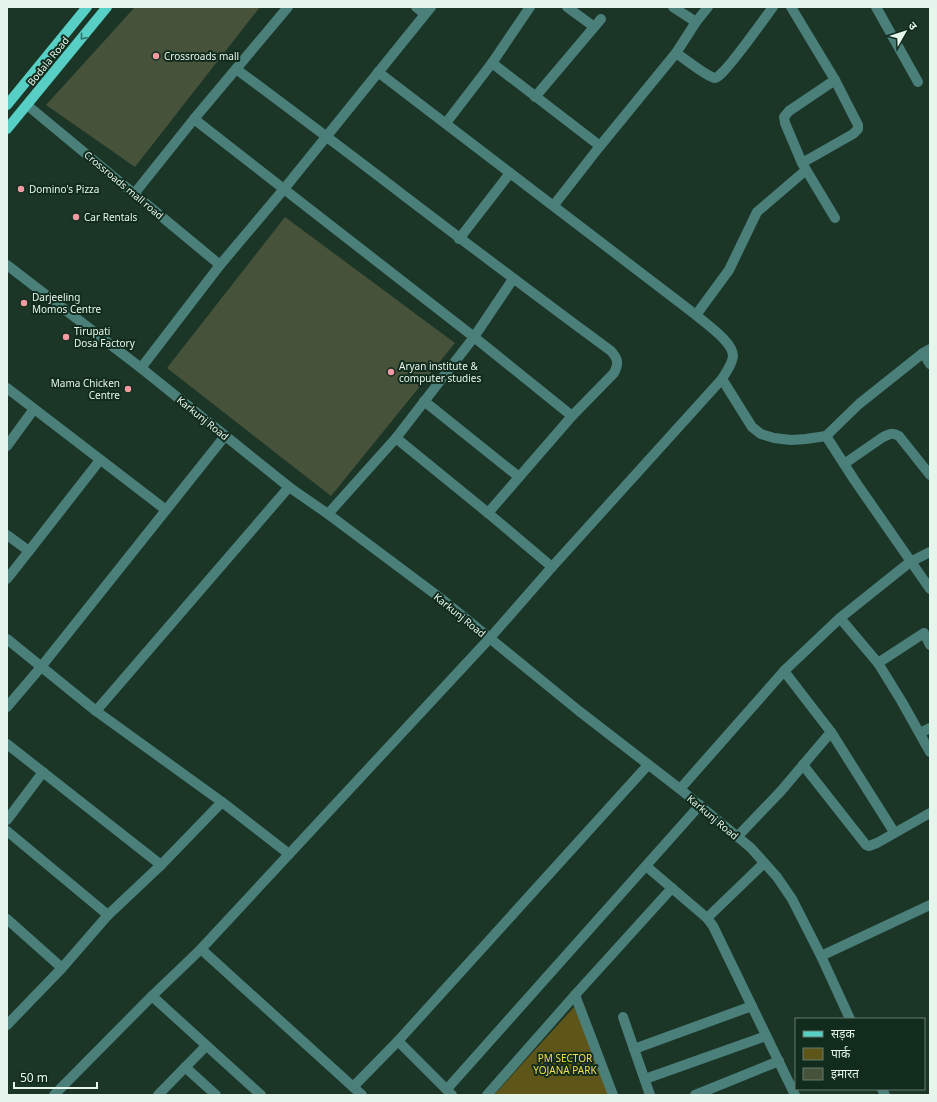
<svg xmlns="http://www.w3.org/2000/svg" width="937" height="1102" font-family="'Noto Sans','Noto Sans Devanagari',sans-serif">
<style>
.green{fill:#5e5519}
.building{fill:#46523a}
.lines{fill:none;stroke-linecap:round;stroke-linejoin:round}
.minor{stroke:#4a7f7a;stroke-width:10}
.major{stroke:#57cfc5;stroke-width:10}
.oneway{stroke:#307569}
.poi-dot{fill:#f49aa2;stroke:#112b1d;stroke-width:1.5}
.labels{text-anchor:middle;stroke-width:4;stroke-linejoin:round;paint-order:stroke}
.poi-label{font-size:10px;fill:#e7f6ed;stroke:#112b1d;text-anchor:start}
.street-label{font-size:10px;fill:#e7f6ed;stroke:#112b1d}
.park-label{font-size:10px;fill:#f3df53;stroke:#112b1d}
</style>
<rect width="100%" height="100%" fill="#1b3527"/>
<!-- green -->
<path class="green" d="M574,1007L612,1095H494Z"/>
<!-- building -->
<g class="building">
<path d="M135,7H260L135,167L46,105Z"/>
<path d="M285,217L455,343L331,496L167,368Z"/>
</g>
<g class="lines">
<!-- minor -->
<g class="minor">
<path d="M416,7L425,14"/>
<path d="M567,7L593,26"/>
<path d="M673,7L696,22"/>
<path d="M791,7L835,80L858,125V129L853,134L802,163"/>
<path d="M876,7L918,82"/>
<path d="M676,53C684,58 707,77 715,78C722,79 766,16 773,7"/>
<path d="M492,63L600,146"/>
<path d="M236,69C362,162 485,259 611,351C618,359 619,363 614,373L572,416L488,513L396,438"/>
<path d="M835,80L789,111L784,117L785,123L802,163L835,218"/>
<path d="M535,97L601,19"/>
<path d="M27,105L220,265"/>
<path d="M194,119L474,337L396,438L328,514"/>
<path d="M446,123L492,63L530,7"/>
<path d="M134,194L194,119L288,7"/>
<path d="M554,205L600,146L676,53L696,22L708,7"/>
<path d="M459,239L510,173"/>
<path d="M7,265L141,368L289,487L328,514L443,600L579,711L680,789L751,848L777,877L792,899L821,956L850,1019"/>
<path d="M513,279L474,337L572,416"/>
<path d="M696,315L729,270L757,212L806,170"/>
<path d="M923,353L930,364"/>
<path d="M141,368L220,265L284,189L431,7"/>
<path d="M722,379L752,427L761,434L774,438L791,440L806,439L826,436L859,404L923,353L930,349"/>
<path d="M7,388L166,510"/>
<path d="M424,401L519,477"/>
<path d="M826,436L855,481L930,589"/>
<path d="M7,446L34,409"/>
<path d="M844,464L883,437C890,434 892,432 899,436L930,475"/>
<path d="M488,513L552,567"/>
<path d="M7,535L29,551L100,460"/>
<path d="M7,579L29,551"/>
<path d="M840,618L878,663L902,702L930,752"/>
<path d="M7,639L96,711L222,802L289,854"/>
<path d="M878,663L924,633L930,645"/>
<path d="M784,671L831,732L894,832"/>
<path d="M7,707L41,667L225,436"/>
<path d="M96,711L289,487"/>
<path d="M920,733L930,728"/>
<path d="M7,744L161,865L222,802"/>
<path d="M803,765L866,845L869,846L877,843L930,813"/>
<path d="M680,789L784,671L840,618L910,562L930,552"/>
<path d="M7,820L43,772"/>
<path d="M7,831L108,915"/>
<path d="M737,837L781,791L831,732"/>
<path d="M646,866L707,918L713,926L795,1095"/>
<path d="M707,918L764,863"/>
<path d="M7,919L62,968"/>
<path d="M201,949L362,1095"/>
<path d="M821,956L930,905"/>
<path d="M575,995L613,1095"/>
<path d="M152,996L261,1095"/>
<path d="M623,1017L650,1095"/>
<path d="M7,1025L62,968L108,915L161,865"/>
<path d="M398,1041L452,1095"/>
<path d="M634,1049L752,1006"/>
<path d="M185,1067L216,1095"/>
<path d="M645,1079L766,1036"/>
<path d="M353,1087L398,1041L648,765"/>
<path d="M447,1089L700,805"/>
<path d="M882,1089L885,1095"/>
<path d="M54,1095L152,996L201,949L489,639L552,567L722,379C726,372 732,365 733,356C733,342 706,324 696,315L378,72"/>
<path d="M158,1095L206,1046"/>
<path d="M487,1095L575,995L672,888"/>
<path d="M695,1095L779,1061"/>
</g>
<!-- major -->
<g class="major">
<path d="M7,105L87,7"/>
<path d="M7,129L107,7"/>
</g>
</g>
<!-- one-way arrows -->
<defs><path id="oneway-chevron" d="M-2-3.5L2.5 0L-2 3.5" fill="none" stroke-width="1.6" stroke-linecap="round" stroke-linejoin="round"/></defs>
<use class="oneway" href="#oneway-chevron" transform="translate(83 37) rotate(129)"/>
<!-- markers -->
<g class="poi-dot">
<circle cx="156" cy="56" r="4"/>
<circle cx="21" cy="189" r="4"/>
<circle cx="76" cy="217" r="4"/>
<circle cx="24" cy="303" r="4"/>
<circle cx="66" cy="337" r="4"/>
<circle cx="391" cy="372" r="4"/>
<circle cx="128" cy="389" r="4"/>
</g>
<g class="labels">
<!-- poi labels -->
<g class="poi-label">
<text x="164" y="60">Crossroads mall</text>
<text x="29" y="193">Domino's Pizza</text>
<text x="84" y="221">Car Rentals</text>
<text x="32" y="301">Darjeeling<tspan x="32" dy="12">Momos Centre</tspan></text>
<text x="74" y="335">Tirupati<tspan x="74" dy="12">Dosa Factory</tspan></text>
<text x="399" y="370">Aryan institute &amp;<tspan x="399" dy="12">computer studies</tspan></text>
<text x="120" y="387" text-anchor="end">Mama Chicken<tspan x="120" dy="12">Centre</tspan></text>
</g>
<!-- street labels -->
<g class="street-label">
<text transform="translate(48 61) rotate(-51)" y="4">Bodala Road</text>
<text transform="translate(124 185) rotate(40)" y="4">Crossroads mall road</text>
<text transform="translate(203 418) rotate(39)" y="4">Karkunj Road</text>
<text transform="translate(460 615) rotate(39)" y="4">Karkunj Road</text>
<text transform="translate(713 817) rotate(40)" y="4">Karkunj Road</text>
</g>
<!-- park labels -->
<g class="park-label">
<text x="565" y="1062">PM SECTOR<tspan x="565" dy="12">YOJANA PARK</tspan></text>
</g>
</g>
<!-- border -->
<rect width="937" height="1102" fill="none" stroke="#e7f6ed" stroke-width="16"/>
<!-- legend -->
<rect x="795" y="1018" width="130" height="72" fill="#112b1d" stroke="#677c70"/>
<rect x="803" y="1031" width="20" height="6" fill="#57cfc5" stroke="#677c70"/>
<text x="831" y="1038" font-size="12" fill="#e7f6ed">सड़क</text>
<rect x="803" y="1048" width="20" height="12" fill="#5e5519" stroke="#677c70"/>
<text x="831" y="1058" font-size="12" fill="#e7f6ed">पार्क</text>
<rect x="803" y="1068" width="20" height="12" fill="#46523a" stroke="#677c70"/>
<text x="831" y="1078" font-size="12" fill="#e7f6ed">इमारत</text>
<!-- north arrow -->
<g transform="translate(905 32) rotate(51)" stroke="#112b1d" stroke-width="3" paint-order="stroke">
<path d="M0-3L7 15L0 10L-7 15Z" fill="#e7f6ed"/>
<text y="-6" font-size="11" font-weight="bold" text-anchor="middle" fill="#e7f6ed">उ</text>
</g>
<!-- scale -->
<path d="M14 1082v6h83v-6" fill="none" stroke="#e7f6ed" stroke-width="2"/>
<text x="20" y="1082" font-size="12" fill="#e7f6ed" stroke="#112b1d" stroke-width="3" paint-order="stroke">50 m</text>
</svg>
